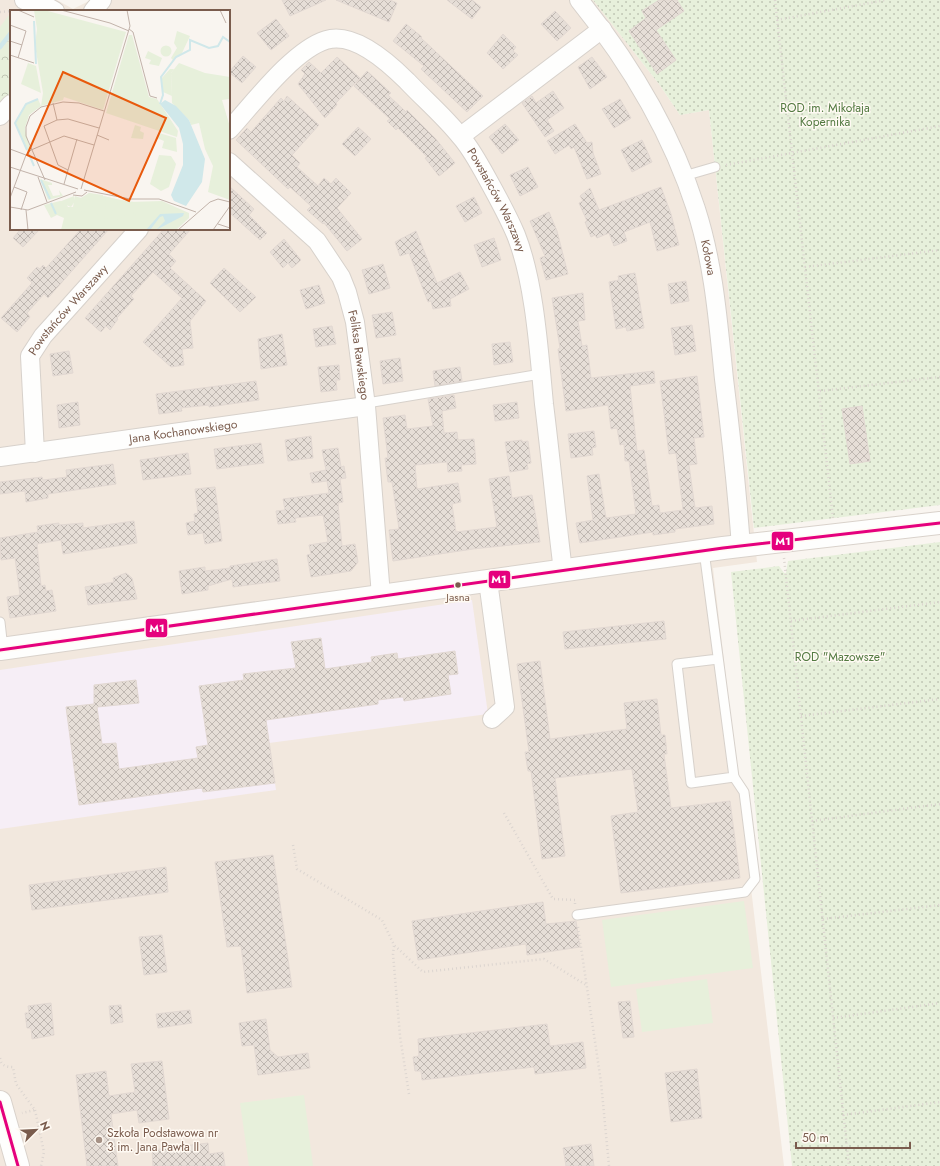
<svg xmlns="http://www.w3.org/2000/svg" width="940" height="1166" font-family="Jost,sans-serif">
<style>
.residential{fill:#f2e8de;fill-rule:evenodd}
.education{fill:#f6eef6}
.green{fill:#e7f0db}
.forest{fill:url(#forest-crowns)}
.garden{fill:url(#garden-dots)}
.lines{fill:none;stroke-linecap:round;stroke-linejoin:round}
.stream{stroke:#d0e8ea;stroke-width:4.5}
.building{fill:url(#building-cross-hatch);stroke:#e2d8d2}
.lane-casing{stroke:#d7d1cb;stroke-width:11}
.street-casing{stroke:#d7d1cb;stroke-width:20}
.secondary-casing{stroke:#d9d2cb;stroke-width:24}
.path{stroke:#dcd5d0;stroke-width:2.5;stroke-dasharray:1 3;stroke-linecap:butt}
.lane{stroke:#fefefd;stroke-width:9}
.street{stroke:#fefefd;stroke-width:18}
.secondary{stroke:#fefefd;stroke-width:22}
.bus-1-casing{stroke:#fffaf3;stroke-width:6}
.bus-1{stroke:#e5007d;stroke-width:3}
.bus-dot{fill:#7a5c4d;stroke:#fffaf3;stroke-width:1.5}
.poi-dot{fill:#a69286;stroke:#fffaf3;stroke-width:1.5}
.labels{text-anchor:middle;stroke-width:3;stroke-linejoin:round;paint-order:stroke}
.bus-label{font-size:11px;fill:#7a5c4d;stroke:#fffaf3}
.park-label{font-size:12px;fill:#537a41;stroke:#fffaf3}
.street-label{font-size:12px;fill:#7a5c4d;stroke:#fffaf3}
.poi-label{font-size:12px;fill:#7a5c4d;stroke:#fffaf3;text-anchor:start}
.inset-river{fill:none;stroke:#d0e8ea;stroke-width:2}
.inset-road{fill:none;stroke:#c2b3aa;stroke-width:1}
.view{fill:#e8590c;fill-opacity:0.15;stroke:#e8590c;stroke-width:2}
.inset-edge{fill:none;stroke:#7a5c4d;stroke-width:2}
.line-badge{stroke:#fffaf3;stroke-width:1.5}
.badge-label{font-size:11px;text-anchor:middle;font-weight:bold;fill:#fff}
</style>
<defs>
<pattern id="forest-crowns" width="20" height="18" patternUnits="userSpaceOnUse"><rect width="20" height="18" fill="#e7f0db"/><path d="M2 6a3 3 0 1 1 6 0M12 15a3 3 0 1 1 6 0" fill="none" stroke="#c0c6b4"/></pattern>
<pattern id="garden-dots" width="8" height="8" patternUnits="userSpaceOnUse"><rect width="8" height="8" fill="#e7f0db"/><path d="M2 2h.1M6 6h.1" fill="none" stroke="#c0c6b4" stroke-width="1.8" stroke-linecap="round"/></pattern>
<pattern id="building-cross-hatch" width="8" height="8" patternUnits="userSpaceOnUse"><rect width="8" height="8" fill="#e6ded7"/><path d="M0 0l8 8M0 8l8-8" fill="none" stroke="#bfb7b1"/></pattern>
</defs>
<rect width="100%" height="100%" fill="#f9f5f0"/>
<!-- residential -->
<path class="residential" d="M0,0H57L73,9L91,0H593L659,84L680,115L709,110L757,562L713,568L784,1166H0ZM11,11H229V229H11Z"/>
<!-- education -->
<path class="education" d="M472,600L488,714L269,743L276,790L0,829V670Z"/>
<!-- green -->
<g class="green">
<path d="M8,16H11V37L0,51V27Z"/>
<path d="M744,901L753,968L611,987L602,920Z"/>
<path d="M707,979L713,1023L642,1032L636,989Z"/>
<path d="M304,1095L313,1166H249L240,1103Z"/>
</g>
<!-- forest -->
<path class="forest" d="M11,37V97L0,109V51Z"/>
<!-- garden -->
<g class="garden">
<path d="M593,0H940V505L754,528L709,110L680,115L659,84Z"/>
<path d="M940,542V1166H792L731,572L779,566L784,573H786L788,561Z"/>
</g>
<g class="lines">
<!-- stream -->
<path class="stream" d="M0,47L11,33"/>
</g>
<!-- building -->
<g class="building">
<path d="M282,0H326L290,16Z"/>
<path d="M336,0H390L397,3L389,22Z"/>
<path d="M447,0H472L481,7L472,19Z"/>
<path d="M659,0H677L684,11L656,30L676,60L657,74L629,31L646,18L642,11Z"/>
<path d="M555,11L571,28L557,41L541,24Z"/>
<path d="M276,19L289,36L271,50L257,33Z"/>
<path d="M406,24L422,37L421,38L483,96L467,112L421,69L424,66L393,41Z"/>
<path d="M503,34L516,47L513,51L518,55L503,69L487,53Z"/>
<path d="M243,56L256,67L242,83L229,72Z"/>
<path d="M337,57L360,78L336,103L337,105L325,118L298,84L305,74L301,70L309,62L321,73Z"/>
<path d="M592,57L607,77L590,89L578,67Z"/>
<path d="M367,71L391,93L388,95L406,112L407,110L435,138L455,163L439,176L425,158L427,157L398,128L396,130L387,121L390,119L354,86Z"/>
<path d="M553,91L564,108L547,120L554,131L545,137L522,103L532,96L536,103Z"/>
<path d="M287,96L319,125L292,155L300,163L297,167L318,186L324,178L331,184L336,178L351,193L337,208L362,239L347,251L324,223L323,224L307,210L311,206L290,187L288,189L236,140L247,128L251,132L281,98L284,101Z"/>
<path d="M620,99L631,118L614,128L602,109Z"/>
<path d="M505,124L519,140L502,154L489,137Z"/>
<path d="M575,124L587,143L592,142L593,153L601,174L587,179L574,147L571,149L569,145L555,154L547,141Z"/>
<path d="M358,127L371,139L355,156L342,144Z"/>
<path d="M642,140L652,162L632,172L621,150Z"/>
<path d="M528,167L538,187L520,196L510,175Z"/>
<path d="M229,186L254,209L249,215L267,233L260,240L229,212Z"/>
<path d="M661,187L671,214L679,245L657,251L650,222L624,232L627,241L614,246L609,233L597,238L595,235L591,237L585,222L587,221L579,203L583,201L580,196L590,188L599,210Z"/>
<path d="M474,197L482,213L465,222L456,206Z"/>
<path d="M549,212L557,231L568,274L546,280L540,258L545,256L530,221Z"/>
<path d="M21,229H40L23,247L13,238Z"/>
<path d="M81,229H109L48,298L44,294L27,313L30,317L17,332L1,318L32,283L27,278L37,267L40,269L43,265L46,268Z"/>
<path d="M164,229H191L169,254L176,261L170,268L206,301L190,321L193,348L182,349L184,365L171,367L143,342L182,298L153,272L131,296L134,299L117,318L118,319L110,330L106,326L101,332L85,318Z"/>
<path d="M416,231L437,283L460,272L469,289L450,299L451,306L433,309L431,301L428,302L409,253L400,256L395,242Z"/>
<path d="M494,238L501,260L482,267L474,245Z"/>
<path d="M284,239L301,260L292,268L288,263L283,268L270,252Z"/>
<path d="M383,264L390,288L369,294L362,270Z"/>
<path d="M224,268L256,297L240,312L210,283Z"/>
<path d="M635,273L644,328L627,331L626,327L616,329L609,282L619,280L618,276Z"/>
<path d="M686,281L689,301L671,304L668,284Z"/>
<path d="M319,285L325,303L306,309L300,290Z"/>
<path d="M583,293L585,320L578,321L582,346L587,345L591,378L654,371L655,383L630,386L637,451L644,450L652,506L659,505L660,513L683,510L676,453L669,454L660,381L697,376L704,437L694,438L697,464L689,465L695,508L712,506L714,524L675,529V532L653,535V532L580,543L576,523L593,520L587,476L599,474L606,518L636,514L629,461H625L624,444L620,445L617,428L611,429L608,405L566,411L558,349L560,348L552,298Z"/>
<path d="M392,312L396,335L376,338L372,315Z"/>
<path d="M692,325L696,351L675,355L671,328Z"/>
<path d="M332,326L336,344L316,347L313,329Z"/>
<path d="M282,334L287,365L261,369L258,339Z"/>
<path d="M510,342L513,362L494,365L492,344Z"/>
<path d="M69,351L73,373L53,376L50,354Z"/>
<path d="M400,358L403,381L383,384L380,361Z"/>
<path d="M339,365L340,380H336L337,390L321,392L318,367Z"/>
<path d="M460,367L462,381L435,386L433,371Z"/>
<path d="M256,381L259,400L209,407V405L181,408L182,411L159,414L156,394Z"/>
<path d="M454,395L456,408L442,411L444,433L457,432L458,440L474,439L476,464L461,465L462,471L448,472L447,462L415,465L417,489L458,483L461,502L452,504L456,532L497,527L489,479L509,476L512,498L532,495L540,542L473,549L393,561L389,530L399,529L392,482H388L385,458H388L383,418L405,415L407,429L433,426L428,399Z"/>
<path d="M78,402L80,425L59,428L57,405Z"/>
<path d="M517,402L519,418L495,421L493,405Z"/>
<path d="M862,406L870,461L850,464L842,409Z"/>
<path d="M594,431L596,447L592,448L593,455L571,458L568,434Z"/>
<path d="M311,436L313,458L288,461L285,440Z"/>
<path d="M522,440V442L528,441L531,463L527,464L528,469L510,472L505,442Z"/>
<path d="M261,443L264,463L217,469L214,449Z"/>
<path d="M338,448L341,467L344,466L346,478L340,479L343,502L338,503L342,546L355,544L358,562L351,571L311,577L307,555L311,554L309,545L328,542L323,515L295,518L296,522L278,524L276,511L285,510L283,499L329,493L327,481L312,483L310,473L326,470L322,450Z"/>
<path d="M188,453L191,474L143,480L140,460Z"/>
<path d="M113,464L116,484L48,494V498L26,502L25,491L0,494V482L42,477L43,480L67,477L66,470Z"/>
<path d="M215,487L222,541L205,544L203,533L188,535L186,523L195,521L194,514L198,513L195,489Z"/>
<path d="M134,521L137,543L63,554L61,540L37,544L41,586L45,585L46,591L52,590L56,611L10,618L7,597L20,595L15,558L1,560L0,538L38,532L37,526L59,523V525L83,523V528Z"/>
<path d="M277,559L280,581L233,587L232,579L208,586V590L182,594L179,571L205,567V571L230,568V566Z"/>
<path d="M126,573L132,578L137,599L88,605L85,587L114,582L113,578Z"/>
<path d="M664,621L666,639L565,649L563,632Z"/>
<path d="M321,638L325,669L372,662L371,657L397,653L398,659L455,651L458,674L448,675L451,694L404,701L403,697L378,700V704L266,720L275,783L203,792L202,788L79,805L66,707L94,704V685L136,680L139,703L97,707L102,744L116,743L119,769L198,758L196,747L208,745L199,686L244,680L243,674L296,668L291,642Z"/>
<path d="M540,661L550,739L627,729L624,703L657,699L661,735H665L667,754H664L671,808L730,801L740,878L621,893L611,816L638,812L632,769L555,778L565,856L542,859L531,771H528L525,752H529L517,664Z"/>
<path d="M273,855L292,987L247,993L241,946L227,947L215,862Z"/>
<path d="M166,867L168,892L32,910L29,885Z"/>
<path d="M543,902L546,924L576,921L580,947L527,955L526,944L418,960L412,921Z"/>
<path d="M162,935L167,972L144,975L139,937Z"/>
<path d="M630,1001L634,1037L623,1038L618,1002Z"/>
<path d="M51,1003L54,1035L32,1039L31,1028H27L25,1013H29L28,1006Z"/>
<path d="M121,1005L123,1022L111,1024L109,1006Z"/>
<path d="M190,1010L192,1023L158,1028L156,1014Z"/>
<path d="M266,1019L270,1050L278,1057L308,1053L310,1068L258,1075L254,1045L242,1046L239,1023Z"/>
<path d="M547,1024L550,1046L583,1042L586,1068L535,1074L534,1067L422,1080L421,1071H415L413,1057L419,1056L418,1039Z"/>
<path d="M162,1061L169,1119L139,1123L137,1110L111,1114L118,1166H87L76,1075L106,1071L109,1096L135,1092L131,1064Z"/>
<path d="M697,1069L702,1118L671,1122L665,1073Z"/>
<path d="M208,1143L209,1154L223,1152L225,1166H153L152,1150Z"/>
<path d="M591,1144L594,1166H566L563,1148Z"/>
</g>
<g class="lines">
<defs>
<g id="lane">
<path d="M684,176L715,167"/>
<path d="M366,406L373,402L541,374"/>
<path d="M704,551L734,777L691,783L677,664L718,659"/>
<path d="M0,622L3,649"/>
<path d="M577,915L745,892L755,879L744,792L734,777"/>
</g>
<g id="street">
<path d="M24,0L46,6L55,11"/>
<path id="s1" d="M579,0C630,63 671,131 696,209C714,265 718,321 724,379C731,435 737,491 741,547"/>
<path d="M93,11L102,0"/>
<path d="M0,116L11,104"/>
<path id="s2" d="M229,130C252,105 293,50 326,40C354,31 389,63 407,81C424,99 444,116 460,136C471,148 479,164 487,178C497,196 508,216 516,235C535,283 539,353 544,404C551,460 556,515 563,571"/>
<path d="M461,136L602,29"/>
<path id="s3" d="M229,162L317,241L341,277L347,292L355,322L366,406L381,596"/>
<path id="s4" d="M35,453L30,356L43,336L139,229"/>
<path id="s5" d="M0,457L366,406"/>
<path d="M488,581L505,707L492,719"/>
</g>
<g id="secondary">
<path d="M0,649L723,548L940,523"/>
<path d="M0,1102L18,1166"/>
</g>
</defs>
<!-- lane casing -->
<use href="#lane" class="lane-casing"/>
<!-- street casing -->
<use href="#street" class="street-casing"/>
<!-- secondary casing -->
<use href="#secondary" class="secondary-casing"/>
<!-- path -->
<g class="path">
<path d="M775,0L833,518"/>
<path d="M0,12L12,11"/>
<path d="M777,20L886,0"/>
<path d="M726,165L940,126"/>
<path d="M805,267L940,250"/>
<path d="M820,391L940,377"/>
<path d="M784,558L849,1166"/>
<path d="M791,621L940,602"/>
<path d="M801,716L940,699"/>
<path d="M504,813L553,899L575,900V904"/>
<path d="M812,821L940,804"/>
<path d="M293,845L297,869L382,920L394,945L423,972L544,959L586,985"/>
<path d="M823,919L940,905"/>
<path d="M578,927L601,1082L609,1166"/>
<path d="M394,946L393,954L400,1036L409,1094"/>
<path d="M833,1018L940,1003"/>
<path d="M0,1058C1,1065 5,1067 13,1067L16,1084L35,1110L22,1113"/>
<path d="M35,1110L44,1152L41,1166"/>
<path d="M843,1115L940,1102"/>
</g>
<!-- lane -->
<use href="#lane" class="lane"/>
<!-- street -->
<use href="#street" class="street"/>
<!-- secondary -->
<use href="#secondary" class="secondary"/>
<defs>
<g id="bus-1">
<path d="M0,650L723,548L940,523"/>
<path d="M0,1102L18,1166"/>
</g>
</defs>
<!-- bus-1 casing -->
<use href="#bus-1" class="bus-1-casing"/>
<!-- bus-1 -->
<use href="#bus-1" class="bus-1"/>
</g>
<!-- markers -->
<circle class="bus-dot" cx="458" cy="585" r="3.5"/>
<circle class="poi-dot" cx="99" cy="1140" r="4"/>
<g class="labels">
<!-- bus labels -->
<g class="bus-label">
<text x="458" y="601">Jasna</text>
</g>
<!-- park labels -->
<g class="park-label">
<text x="825" y="112">ROD im. Mikołaja<tspan x="825" dy="14">Kopernika</tspan></text>
<text x="840" y="661">ROD "Mazowsze"</text>
</g>
<!-- street labels -->
<g class="street-label">
<text dy="4" stroke="none"><textPath href="#s2" startOffset="379">Powstańców Warszawy</textPath></text>
<text dy="4" stroke="none"><textPath href="#s1" startOffset="291">Kołowa</textPath></text>
<text dy="4" stroke="none"><textPath href="#s4" startOffset="157">Powstańców Warszawy</textPath></text>
<text dy="4" stroke="none"><textPath href="#s3" startOffset="242">Feliksa Rawskiego</textPath></text>
<text dy="4" stroke="none"><textPath href="#s5" startOffset="185">Jana Kochanowskiego</textPath></text>
</g>
<!-- poi labels -->
<g class="poi-label">
<text x="107" y="1137">Szkoła Podstawowa nr<tspan x="107" dy="14">3 im. Jana Pawła II</tspan></text>
</g>
</g>
<!-- overview -->
<g transform="translate(10 10)">
<rect width="220" height="220" fill="#f9f5f0"/>
<path d="M138,41L152,48L149,56L139,54L141,50L135,48ZM18,53L26,56L31,83L11,74ZM28,89L31,96L19,105L15,118L20,139L17,141L5,113L16,94ZM125,115L131,117L130,121L134,123L133,129L121,128ZM149,123L166,128L167,142L152,138L154,131L147,128ZM149,145L161,146L166,154L159,177L151,181L140,174ZM30,169L42,173V175H38L43,186L50,185L49,180L53,186L38,190ZM79,183L120,192L152,191L179,203V208L166,220H51L54,208L47,205L41,208L34,195L50,191L56,193L58,197H63L65,186L71,188Z" fill="#e7f0db"/>
<path d="M167,21L180,26L172,43L163,50L161,48L167,38L164,33ZM150.5 41a5.5 5.5 0 1 1 11 0a5.5 5.5 0 1 1-11 0ZM160,59H164L161,63L162,86L153,82L151,69ZM79,183L93,185V215L77,185ZM64,186L65,191L61,197L49,192ZM94,186L109,190L94,214L96,191ZM79,189L92,215L86,219L76,212V201L61,203ZM110,190L124,192L131,197L106,210L123,202L126,206L133,204L123,212V205L121,208L122,212L114,216L109,213L102,217L95,215Z" fill="#e7f0db"/>
<path d="M169,53L195,63L220,67L219,89L212,90L220,117V190L198,182L203,156L195,139L189,113L181,115L179,110L162,93L161,63Z" fill="#e7f0db"/>
<path d="M24,0H34L116,22L93,100L54,87L53,90L31,96L33,83L25,35L27,19ZM119,25H122L139,87L147,89L168,121L167,127L96,103Z" fill="#e7f0db"/>
<path d="M155,90L166,96L179,110L195,149L192,172L176,196L164,191L161,185L173,155V134L169,118L150,94ZM174,203L173,206L146,220L155,211L153,206L150,207L140,220H136L150,204Z" fill="#d0e8ea"/>
<path class="inset-river" d="M24,11L26,54M150,94L153,85L151,67L166,47L180,40V30L199,38L208,36L213,27L220,32M17,140L5,113L16,94L28,89M19,144L24,156M31,170L40,189M41,193L46,204"/>
<path class="inset-road" d="M8,0L24,7M51,0L100,13L119,21M210,0L216,13M0,15L16,21L8,48M119,19L123,22L140,86L147,88M0,31L12,35M0,45L24,53M43,93L47,110M87,125L99,130M0,139L16,145M0,157L68,179M58,160L48,155L34,116L47,110L58,109L89,118M28,167L37,192M35,170L16,126V117L20,106L31,97L53,92L69,93L94,101M54,174L67,129M4,177L17,182L11,200M71,179L120,16L117,0M74,180L120,189H149L186,202M63,185L72,186L77,182M0,188L16,145L21,140L54,126L84,135M0,197L18,200L66,182M16,200L18,220M208,214L220,218M168,220L200,192L208,189L220,192M203,220L220,196"/>
<path class="view" d="M53,62L156,108L119,191L17,145Z"/>
<rect width="220" height="220" class="inset-edge"/>
</g>
<g class="line-badge">
<rect x="771" y="531" width="23" height="20" rx="4" fill="#e5007d"/>
<rect x="488" y="570" width="23" height="19" rx="4" fill="#e5007d"/>
<rect x="145" y="618" width="23" height="20" rx="4" fill="#e5007d"/>
</g>
<g class="badge-label">
<text x="783" y="545">M1</text>
<text x="499" y="583">M1</text>
<text x="157" y="632">M1</text>
</g>
<!-- north arrow -->
<g transform="translate(36 1130) rotate(66)" stroke="#fffaf3" stroke-width="3" paint-order="stroke">
<path d="M0-3L7 15L0 10L-7 15Z" fill="#7a5c4d"/>
<text y="-6" font-size="11" font-weight="bold" text-anchor="middle" fill="#7a5c4d">N</text>
</g>
<!-- scale -->
<path d="M796 1142v6h114v-6" fill="none" stroke="#7a5c4d" stroke-width="2"/>
<text x="802" y="1142" font-size="12" fill="#7a5c4d" stroke="#fffaf3" stroke-width="3" paint-order="stroke">50 m</text>
</svg>
